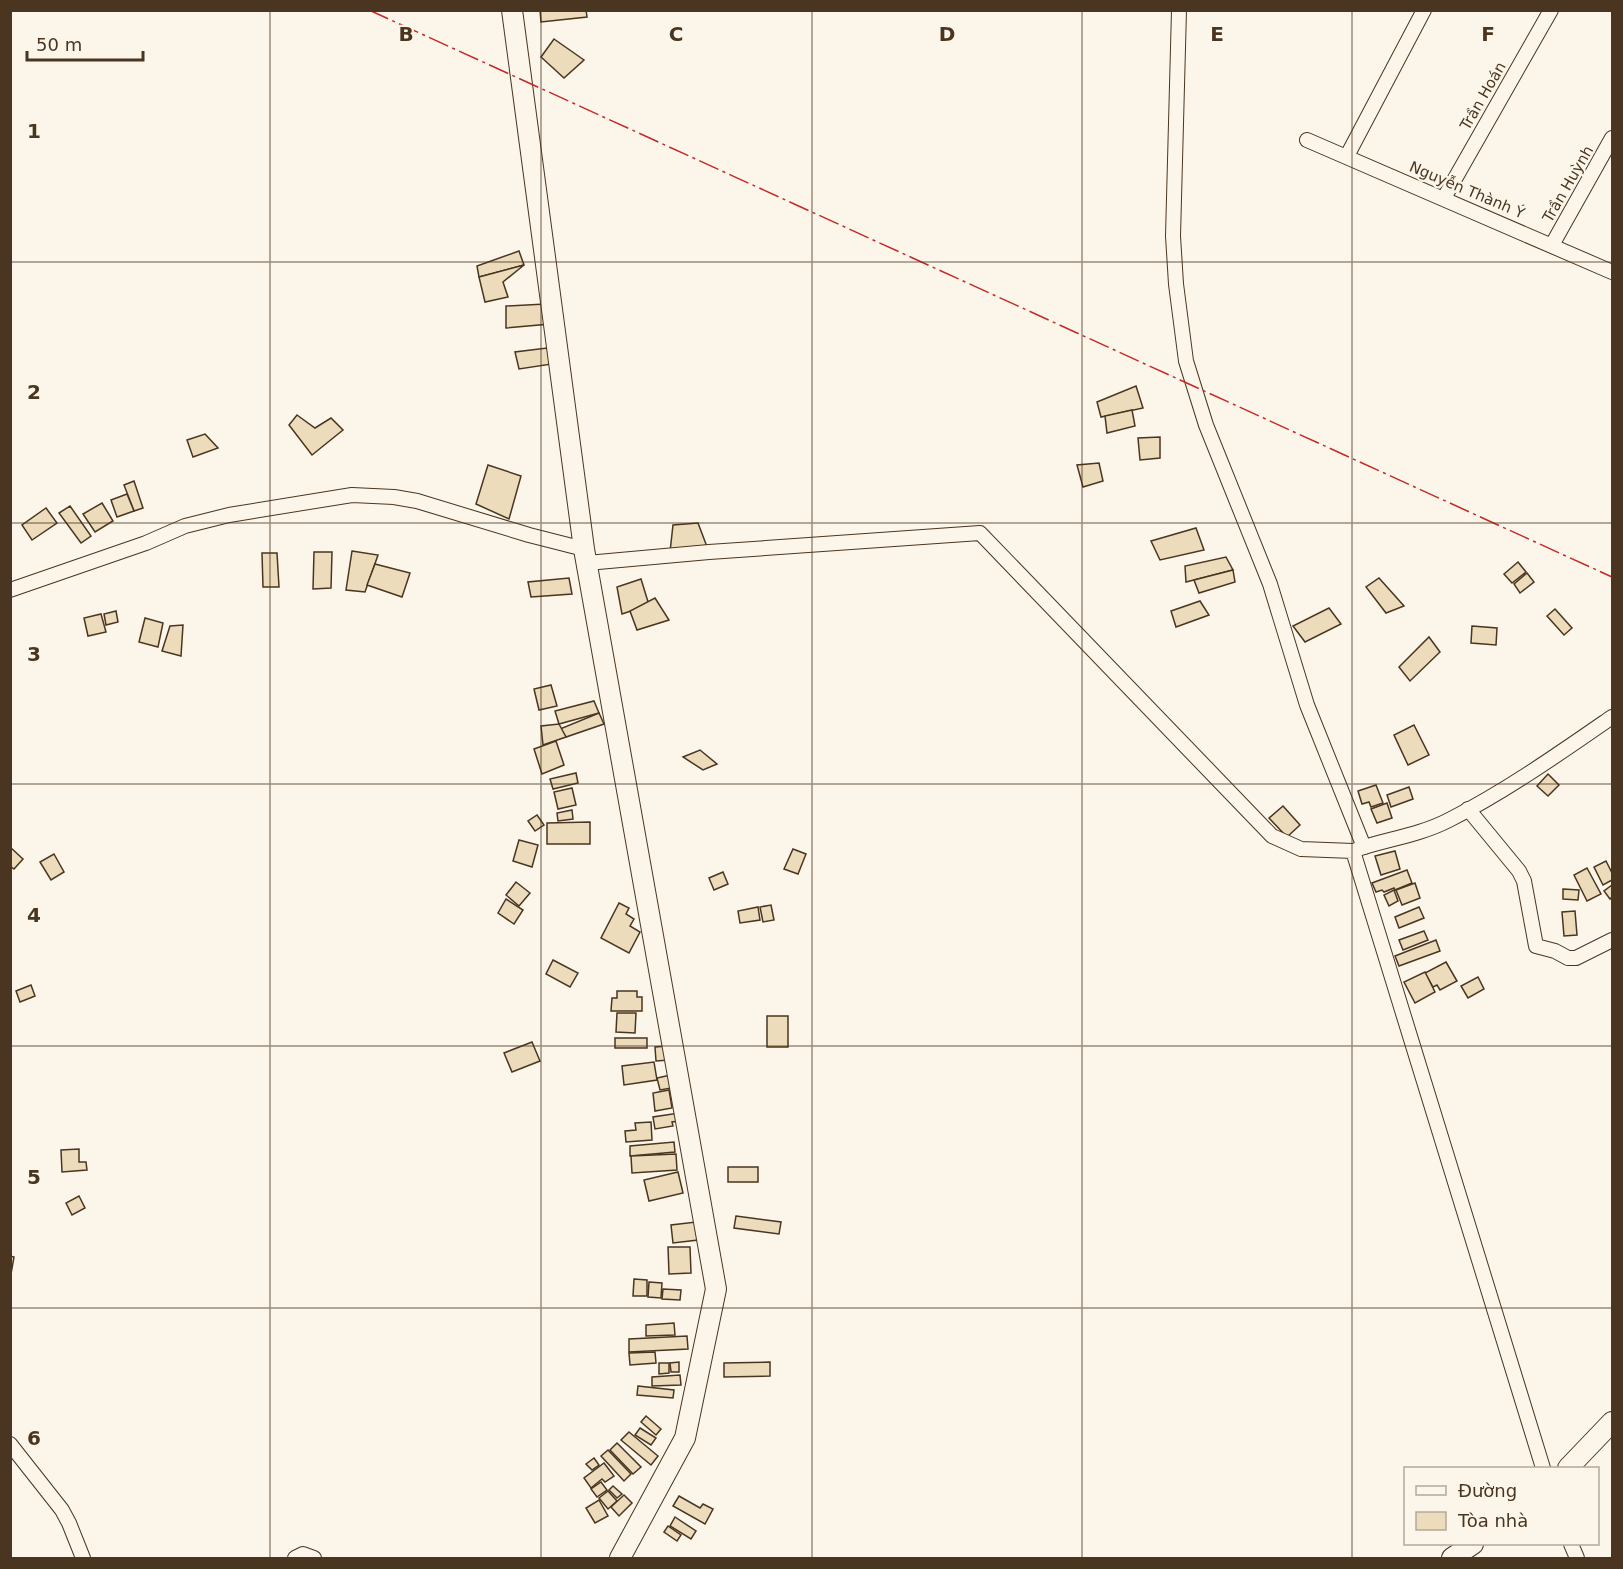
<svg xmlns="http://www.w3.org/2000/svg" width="1623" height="1569" font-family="'DejaVu Sans',sans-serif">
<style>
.building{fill:#ecdcbc;stroke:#4a3520;stroke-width:1.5}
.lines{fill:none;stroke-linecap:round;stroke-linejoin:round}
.street-casing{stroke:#4a3520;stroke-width:16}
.secondary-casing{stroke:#4a3520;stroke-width:22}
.street{stroke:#fbf6e9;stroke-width:14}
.secondary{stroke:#fbf6e9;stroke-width:20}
.power{stroke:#c62828;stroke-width:1.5;stroke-dasharray:21 4.5 3 4.5;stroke-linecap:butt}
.grid{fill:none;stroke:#4a3520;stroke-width:1.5;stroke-opacity:0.55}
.labels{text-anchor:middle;stroke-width:4.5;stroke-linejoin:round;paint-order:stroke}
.street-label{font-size:15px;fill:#4a3520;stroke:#fbf6e9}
.grid-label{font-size:20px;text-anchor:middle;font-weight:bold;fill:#4a3520;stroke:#fbf6e9;stroke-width:4.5;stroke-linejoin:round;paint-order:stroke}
</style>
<rect width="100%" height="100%" fill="#fbf6e9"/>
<!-- building -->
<g class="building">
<path d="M540,10H586L587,17L541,22Z"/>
<path d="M554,39L584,60L564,78L541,57Z"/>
<path d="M519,251L524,265L479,277L477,266Z"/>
<path d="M524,265L503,282L508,297L485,302L479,277Z"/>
<path d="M545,304L550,324L506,328V306Z"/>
<path d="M547,348L552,364L519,369L515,352Z"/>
<path d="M1136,386L1143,408L1101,417L1097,402Z"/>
<path d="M1132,410L1135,426L1107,433L1105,416Z"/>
<path d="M297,415L315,428L331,418L343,430L312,455L289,425Z"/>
<path d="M205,434L218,448L193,457L187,440Z"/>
<path d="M1160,437V458L1140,460L1138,438Z"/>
<path d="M1099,463L1103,481L1083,487L1077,465Z"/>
<path d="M488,465L521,476L509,519L476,504Z"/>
<path d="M134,481L143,508L134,511L124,485Z"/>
<path d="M127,494L134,511L117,517L111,500Z"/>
<path d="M102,503L113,521L95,532L83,514Z"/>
<path d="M70,506L91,536L81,543L59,513Z"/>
<path d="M46,508L57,523L32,540L22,525Z"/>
<path d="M698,523L709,552H670L673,525Z"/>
<path d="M1196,528L1204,550L1160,560L1151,541Z"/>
<path d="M352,551L378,555L365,592L346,590Z"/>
<path d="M314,552H332L331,588L313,589Z"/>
<path d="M262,553H277L279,587H263Z"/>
<path d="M1226,557L1233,570L1186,582L1185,566Z"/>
<path d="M1518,562L1526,572L1512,583L1504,574Z"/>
<path d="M375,564L410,573L402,597L367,585Z"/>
<path d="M1233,570L1235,582L1199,593L1194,580Z"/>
<path d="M1527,573L1534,582L1520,593L1514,584Z"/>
<path d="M569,578L572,594L531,597L528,582Z"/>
<path d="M1379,578L1404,606L1386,613L1366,587Z"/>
<path d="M641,579L649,605L622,614L617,587Z"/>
<path d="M655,598L669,620L637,630L630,611Z"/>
<path d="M1200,601L1209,615L1176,627L1171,611Z"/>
<path d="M1329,608L1341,624L1305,642L1293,626Z"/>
<path d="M1555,609L1572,628L1564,635L1547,616Z"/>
<path d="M116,611L118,622L106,625L104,614Z"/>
<path d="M101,614L106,632L88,636L84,618Z"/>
<path d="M145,618L163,623L158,647L139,642Z"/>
<path d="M183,625L181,656L162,651L170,626Z"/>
<path d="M1472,626L1497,628L1496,645L1471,643Z"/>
<path d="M1429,637L1440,652L1410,681L1399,667Z"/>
<path d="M551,685L557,706L539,710L534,689Z"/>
<path d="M594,701L599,713L559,724L555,711Z"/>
<path d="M599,713L604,724L566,737L560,729Z"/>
<path d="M559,724L566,737L543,745L541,726Z"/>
<path d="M1414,725L1429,755L1408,765L1394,735Z"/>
<path d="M556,741L564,765L542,774L534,749Z"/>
<path d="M700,750L717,764L703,770L683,757Z"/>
<path d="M576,773L578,783L553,789L550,779Z"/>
<path d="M1548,774L1559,785L1548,796L1537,786Z"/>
<path d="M1376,785L1383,803L1371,807L1369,802L1362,804L1358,791Z"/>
<path d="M1409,787L1413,799L1391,807L1387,795Z"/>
<path d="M572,788L576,805L558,809L554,792Z"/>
<path d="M1387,803L1392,818L1377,823L1371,809Z"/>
<path d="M1283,806L1300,825L1287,837L1269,818Z"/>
<path d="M572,810L573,819L558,821L557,813Z"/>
<path d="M537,815L544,825L535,831L528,821Z"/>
<path d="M590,822V844H547V823Z"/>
<path d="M519,840L538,845L532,867L513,861Z"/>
<path d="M10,847L23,859L14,869L10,866Z"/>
<path d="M793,849L806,854L798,874L784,869Z"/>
<path d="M1395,851L1400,869L1381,875L1375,856Z"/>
<path d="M54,854L64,872L51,880L40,862Z"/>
<path d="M1606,861L1612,873V880L1603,885L1594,867Z"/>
<path d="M1587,868L1601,894L1587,901L1574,875Z"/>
<path d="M1407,870L1412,883L1395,890L1394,888L1384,892L1382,890L1376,892L1372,883Z"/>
<path d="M723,872L728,884L714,890L709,878Z"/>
<path d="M516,882L530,893L519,906L506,895Z"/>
<path d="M1415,883L1420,898L1402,905L1396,890Z"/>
<path d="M1612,885V897L1610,899L1604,891Z"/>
<path d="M1563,889L1579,890L1578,900L1563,899Z"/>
<path d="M1394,890L1398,901L1389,906L1384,895Z"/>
<path d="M506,899L523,910L514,924L498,913Z"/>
<path d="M619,903L629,908L626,914L634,919L630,926L640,932L629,953L601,938Z"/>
<path d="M771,905L774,920L763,922L760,907Z"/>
<path d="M758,907L760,920L740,923L738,911Z"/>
<path d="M1419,907L1424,918L1399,928L1395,917Z"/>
<path d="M1575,911L1577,935L1564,936L1562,912Z"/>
<path d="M1424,931L1428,940L1403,950L1399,940Z"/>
<path d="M1436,940L1440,951L1399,966L1395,956Z"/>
<path d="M553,960L578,973L570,987L546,974Z"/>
<path d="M1446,962L1457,981L1440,990L1437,985L1433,987L1425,973Z"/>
<path d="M1425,972L1435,992L1415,1003L1404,982Z"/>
<path d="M1478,977L1484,989L1468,998L1461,986Z"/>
<path d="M31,985L35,996L20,1002L16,991Z"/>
<path d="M617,991H637V997H642V1011H611L612,998H617Z"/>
<path d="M617,1013H636L635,1033L616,1032Z"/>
<rect x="767" y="1016" width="21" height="31"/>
<rect x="615" y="1038" width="32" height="10"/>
<path d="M532,1042L540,1061L512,1072L504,1053Z"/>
<path d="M667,1046L669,1060L656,1061L655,1047Z"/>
<path d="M654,1062L657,1080L624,1085L622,1066Z"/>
<path d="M675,1074L677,1087L660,1090L657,1078Z"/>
<path d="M669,1090L672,1108L655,1111L653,1093Z"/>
<path d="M679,1113L680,1121L672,1122L673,1126L655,1129L653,1117Z"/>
<path d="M651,1122L652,1140L626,1142L625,1131L636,1130L635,1123Z"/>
<path d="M674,1142L675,1152L630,1156V1146Z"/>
<path d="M79,1149V1162H86L87,1170L62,1172L61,1150Z"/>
<path d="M676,1154L677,1170L632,1173L631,1156Z"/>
<rect x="728" y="1167" width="30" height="15"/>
<path d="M678,1172L683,1193L649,1201L644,1180Z"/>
<path d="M79,1196L85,1208L72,1215L66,1203Z"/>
<path d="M736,1216L781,1222L779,1234L734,1228Z"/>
<path d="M696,1222L698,1240L673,1243L671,1225Z"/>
<path d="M668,1247H690L691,1273L669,1274Z"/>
<path d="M10,1256L14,1257L11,1274H10Z"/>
<path d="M634,1279L647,1280V1296H633Z"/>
<path d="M649,1282L662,1283L661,1298L648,1297Z"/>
<path d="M663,1289L681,1290L680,1300L662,1299Z"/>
<path d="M674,1323L675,1335L646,1336V1325Z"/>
<path d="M687,1336L688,1349L629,1352V1339Z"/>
<path d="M655,1352L656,1363L630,1365L629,1353Z"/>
<path d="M679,1362V1372H671L670,1363Z"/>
<path d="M770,1362V1376L724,1377V1363Z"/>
<path d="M659,1363H669V1373L659,1374Z"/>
<path d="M680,1375L681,1385L652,1386V1377Z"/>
<path d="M638,1386L674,1390L673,1398L637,1395Z"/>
<path d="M646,1416L661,1429L656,1435L641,1422Z"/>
<path d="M640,1428L656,1438L651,1445L635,1435Z"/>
<path d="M629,1432L658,1456L651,1465L621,1440Z"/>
<path d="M617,1443L641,1467L633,1474L610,1450Z"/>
<path d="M608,1450L631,1474L624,1481L601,1456Z"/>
<path d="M594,1458L599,1465L592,1470L586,1464Z"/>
<path d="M604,1463L614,1476L605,1482L602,1479L591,1488L584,1478Z"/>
<path d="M601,1482L607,1490L597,1497L591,1489Z"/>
<path d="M613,1486L622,1494L617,1498L609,1490Z"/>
<path d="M608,1491L617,1501L608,1509L599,1498Z"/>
<path d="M624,1495L632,1503L619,1516L611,1507Z"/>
<path d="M679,1496L700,1508L703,1504L713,1509L705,1524L673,1506Z"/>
<path d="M599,1500L608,1516L595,1523L586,1508Z"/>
<path d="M675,1517L696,1531L691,1539L670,1526Z"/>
<path d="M668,1526L681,1535L677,1541L664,1532Z"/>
</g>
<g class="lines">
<defs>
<g id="street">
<path d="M1179,10L1173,236L1176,284L1186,361L1206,425L1270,584L1307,705L1364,847"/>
<path d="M1307,140L1612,272"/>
<path d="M1347,156L1424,10"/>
<path d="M1444,198L1551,10"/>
<path d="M1552,245L1612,138"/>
<path d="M587,563L709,552L980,533L1272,836L1301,849L1353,851L1543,1468"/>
<path d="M10,590L146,543L185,526L229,515L352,495L394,497L417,501L529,535L584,549"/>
<path d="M1468,809L1519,871L1524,881L1536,946L1555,951L1568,958H1576L1612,940"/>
<path d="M1358,849C1388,839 1420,835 1449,820C1506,791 1560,753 1612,717"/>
<path d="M10,1444L62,1510L69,1523L83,1558"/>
<path d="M1571,1544L1577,1558"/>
<path d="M295,1558L303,1554L314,1558"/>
</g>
<g id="secondary">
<path d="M512,10L584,549L716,1289L685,1438L620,1558"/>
<path d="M1568,1468L1612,1422"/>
<path d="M1452,1558L1473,1544"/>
</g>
</defs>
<!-- street casing -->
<use href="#street" class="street-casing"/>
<!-- secondary casing -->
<use href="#secondary" class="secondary-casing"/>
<!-- street -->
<use href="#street" class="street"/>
<!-- secondary -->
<use href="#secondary" class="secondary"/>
<!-- power -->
<path class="power" d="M369,10L1612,577"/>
</g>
<!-- grid -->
<path class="grid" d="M270,10V1558M541,10V1558M812,10V1558M1082,10V1558M1352,10V1558M10,262H1612M10,523H1612M10,784H1612M10,1046H1612M10,1308H1612"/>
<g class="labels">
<!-- street labels -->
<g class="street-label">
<text transform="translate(1483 96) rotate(-60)" y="5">Trần Hoán</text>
<text transform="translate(1568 184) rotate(-60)" y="5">Trần Huỳnh</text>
<text transform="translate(1467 190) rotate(23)" y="5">Nguyễn Thành Ý</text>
</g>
</g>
<g class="grid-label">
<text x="406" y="41">B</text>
<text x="676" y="41">C</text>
<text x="947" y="41">D</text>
<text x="1217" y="41">E</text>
<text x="1488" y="41">F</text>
<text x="34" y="138">1</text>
<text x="34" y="399">2</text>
<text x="34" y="661">3</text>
<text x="34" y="922">4</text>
<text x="34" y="1184">5</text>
<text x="34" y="1445">6</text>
</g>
<!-- border -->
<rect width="1623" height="1569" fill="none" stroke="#4a3520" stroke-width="24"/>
<!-- legend -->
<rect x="1404" y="1467" width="195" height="78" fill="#fbf6e9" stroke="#b4a999" stroke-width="1.5"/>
<rect x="1416" y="1486" width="30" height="9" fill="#fbf6e9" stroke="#b4a999" stroke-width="1.5"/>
<text x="1458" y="1497" font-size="18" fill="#4a3520">Đường</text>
<rect x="1416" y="1512" width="30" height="18" fill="#ecdcbc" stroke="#b4a999" stroke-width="1.5"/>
<text x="1458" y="1527" font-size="18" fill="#4a3520">Tòa nhà</text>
<!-- scale -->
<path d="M27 51v9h116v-9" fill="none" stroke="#4a3520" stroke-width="3"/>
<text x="36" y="51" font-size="18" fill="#4a3520" stroke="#fbf6e9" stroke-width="4.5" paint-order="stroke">50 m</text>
</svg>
